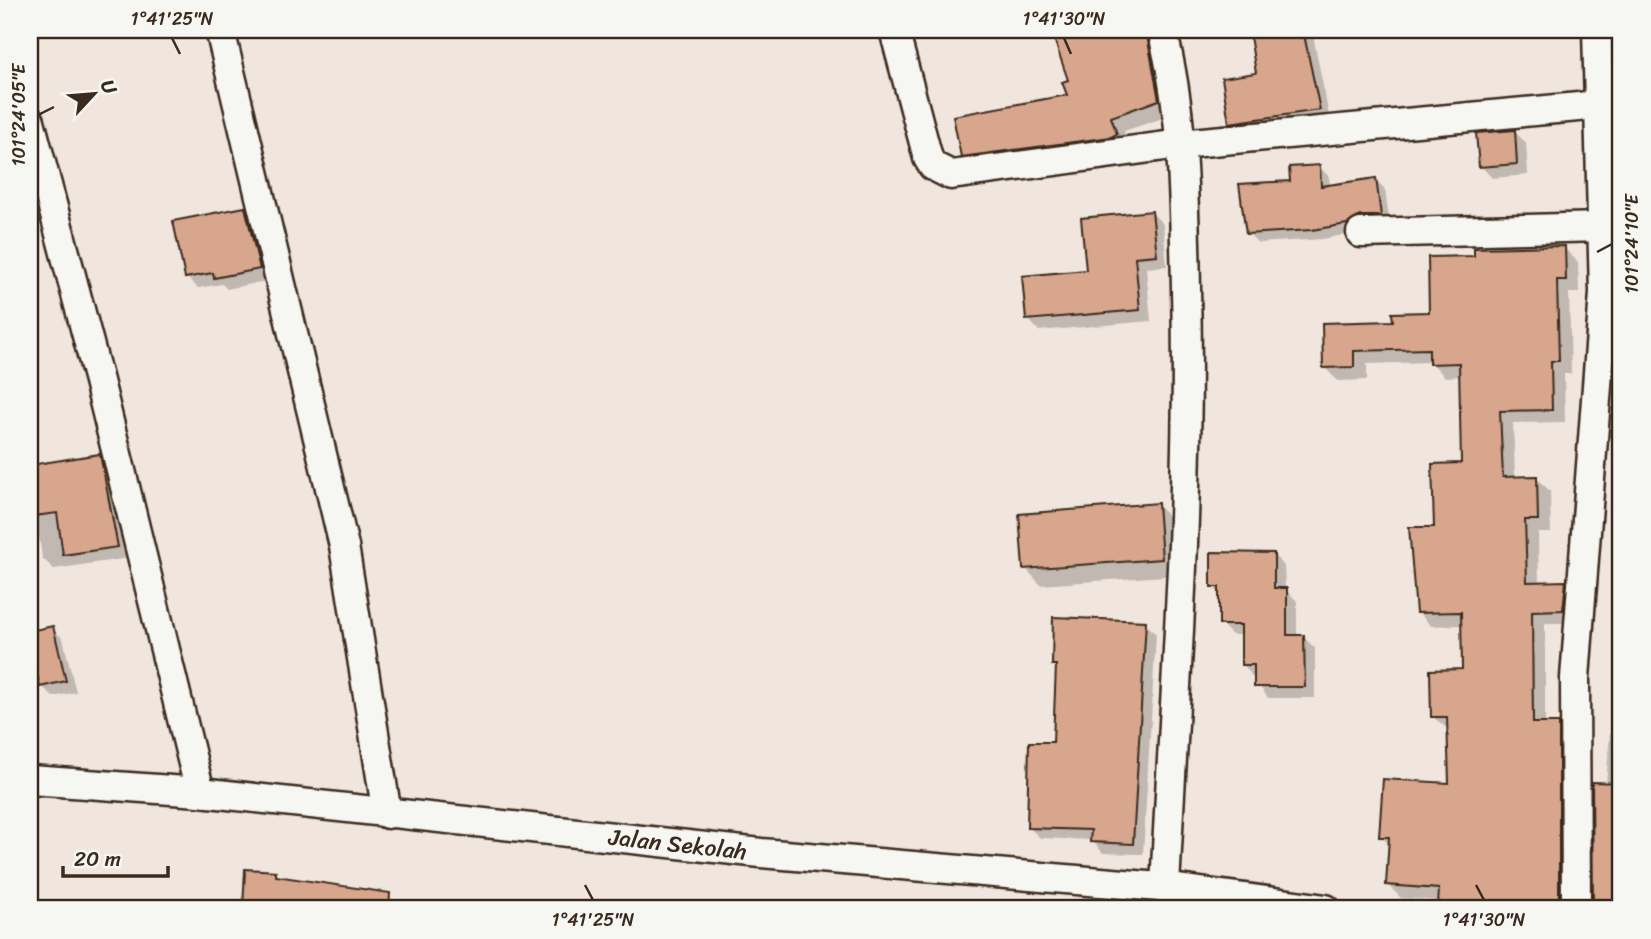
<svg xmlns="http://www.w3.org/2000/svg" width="1651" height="939" font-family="Sriracha,sans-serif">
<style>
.shadow{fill:#0003}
.building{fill:#d8a68c;stroke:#3b2a1e;stroke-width:2}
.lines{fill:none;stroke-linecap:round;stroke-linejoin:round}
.minor-casing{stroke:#3b2a1e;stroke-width:33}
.minor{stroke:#f6f6f2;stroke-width:28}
.ticks{fill:none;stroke:#3b2a1e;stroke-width:2.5}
.labels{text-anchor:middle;stroke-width:5;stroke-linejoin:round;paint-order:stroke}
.street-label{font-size:23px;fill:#3b2a1e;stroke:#f6f6f2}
.neatline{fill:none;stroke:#3b2a1e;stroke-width:2.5}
.ticks-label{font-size:18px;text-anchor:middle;fill:#3b2a1e}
</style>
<rect width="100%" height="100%" fill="#f0e6de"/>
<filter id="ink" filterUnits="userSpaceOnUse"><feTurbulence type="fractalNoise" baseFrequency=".0143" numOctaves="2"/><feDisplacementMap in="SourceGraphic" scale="14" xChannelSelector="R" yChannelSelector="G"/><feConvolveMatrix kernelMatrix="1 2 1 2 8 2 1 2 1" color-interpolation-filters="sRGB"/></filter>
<g filter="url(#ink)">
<!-- shadow -->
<g class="shadow">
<path d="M1053,30H1164L1172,115L1124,131L1130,149L977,171L962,156L1069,96L1070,81Z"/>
<path d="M1251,30H1312L1330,121L1242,133L1230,122L1258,74Z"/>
<path d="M1514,131L1526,143L1528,175L1492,178L1481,166Z"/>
<path d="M1319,166L1329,177L1330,186L1375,180L1385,190L1390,225L1323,239L1258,243L1248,233L1292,182Z"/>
<path d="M245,208L256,220L271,280L227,289L222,284L198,288L186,277Z"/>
<path d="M1152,213L1163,224L1167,266L1146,268L1151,321L1039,331L1028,319L1088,271Z"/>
<path d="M1564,248L1578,262L1579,293H1569L1571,374H1564L1565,422L1513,423L1515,478H1536L1550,491L1551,533H1538L1539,584L1565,583L1578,597L1576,623H1545V725L1558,724L1571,738L1573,909H1444L1440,901L1401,898L1388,885L1390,845L1381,836L1451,785L1449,730L1433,717L1464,671L1463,625L1431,626L1418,612L1463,465L1461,376L1445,377L1431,362L1367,364V380L1338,381L1324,367L1394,323L1431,314L1476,258Z"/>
<path d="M99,456L111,467L129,558L54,569L42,558L30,466Z"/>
<path d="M1157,505L1174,522L1178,575L1041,585L1025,568Z"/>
<path d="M1273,554L1284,566L1285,589L1297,601V637H1303L1315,648V698H1268L1243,664L1242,635H1232L1221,624L1220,594L1212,586Z"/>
<path d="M1619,617H1621V661L1616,656Z"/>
<path d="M1145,623L1156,634L1143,854L1103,853L1092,840L1040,838L1029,827L1055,744L1058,668L1053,664Z"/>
<path d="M52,628L63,639L76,692L53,697L42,686L30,637V632Z"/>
<path d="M1610,733L1621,734V909H1593L1594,784H1606Z"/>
<path d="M246,871L275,872L281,878L371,901L370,909H244Z"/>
</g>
<!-- building -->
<g class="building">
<path d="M1051,30H1146L1159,100L1111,117L1117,134L1111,137L961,157L953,116L1067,95L1062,82L1068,80Z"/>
<path d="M1249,30H1303L1320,110L1229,123L1222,78L1256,73Z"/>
<path d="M1515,130L1517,164L1479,167L1476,133Z"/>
<path d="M1320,165L1321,186L1376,178L1381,216H1360L1347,224L1312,230L1246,234L1239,184L1290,181L1289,167Z"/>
<path d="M245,207L260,269L214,278L213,273L185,278L173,221Z"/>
<path d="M1152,211L1157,255L1135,257L1140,310L1026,320L1022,276L1086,270L1081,218Z"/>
<path d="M1565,246L1566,280H1557L1559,361H1551L1552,410L1500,411L1503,477L1537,476L1538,520H1525L1527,582L1566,581L1563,610L1532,611L1533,723H1559V909L1438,906L1439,889L1386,885L1389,837H1379L1383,779L1449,783L1447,717H1431L1430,670L1462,669L1461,612L1416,613L1409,527H1434L1432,464L1461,463L1459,363L1429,364V349L1354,351V367L1323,368L1322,323L1393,321L1392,313L1429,312L1428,257L1474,256V248Z"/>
<path d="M100,454L118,547L63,555L57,513L34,516L30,465Z"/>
<path d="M1158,503L1162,559L1023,569L1019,514Z"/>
<path d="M1211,552L1274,553V588H1287V635H1304L1305,687H1254V665H1241V625H1219V587H1211Z"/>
<path d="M1053,617L1146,621L1133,844L1090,842L1091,830L1027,828L1029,742H1053L1056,665H1052Z"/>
<path d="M53,626L66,681L40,687L30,645V631Z"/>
<path d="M1592,782L1621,783V909H1593Z"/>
<path d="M245,869L276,871V876L390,893L389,909H243Z"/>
</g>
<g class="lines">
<defs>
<g id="minor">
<path d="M220,30L344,546L387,814"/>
<path d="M894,30L928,158L933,166L951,175L1180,144L1600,105"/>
<path d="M1162,30C1184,114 1184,201 1186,288C1191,488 1175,688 1165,887"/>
<path d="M30,121L99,381L200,792"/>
<path d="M1361,233L1602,227"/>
<path id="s1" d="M30,780L200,792L761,853L1171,888L1326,909"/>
<path d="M1576,909L1575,678L1604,293L1597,30"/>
</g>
</defs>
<!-- minor casing -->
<use href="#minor" class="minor-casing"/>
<!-- minor -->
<use href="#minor" class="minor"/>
</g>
</g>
<!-- ticks -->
<path class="ticks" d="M172,38L180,54M1064,38L1071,54M38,115L54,107M1597,252L1612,244M585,885L593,900M1476,885L1484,900"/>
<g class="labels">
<!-- street labels -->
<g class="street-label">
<text dy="8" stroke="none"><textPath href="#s1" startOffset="651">Jalan Sekolah</textPath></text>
</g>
</g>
<!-- margin -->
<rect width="1651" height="939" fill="none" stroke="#f6f6f2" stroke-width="77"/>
<!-- north arrow -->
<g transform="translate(94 94) rotate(64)" stroke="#f6f6f2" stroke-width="5" paint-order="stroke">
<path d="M0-5L12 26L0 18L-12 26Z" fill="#3b2a1e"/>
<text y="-10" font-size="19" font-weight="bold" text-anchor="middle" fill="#3b2a1e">U</text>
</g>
<!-- scale -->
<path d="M63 866v10h105v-10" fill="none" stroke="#3b2a1e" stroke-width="3.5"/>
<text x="74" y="866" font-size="21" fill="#3b2a1e" stroke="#f6f6f2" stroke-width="5" paint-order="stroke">20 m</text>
<rect x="38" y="38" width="1574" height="862" class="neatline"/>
<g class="ticks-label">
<text x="172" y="25">1°41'25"N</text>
<text x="1064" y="25">1°41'30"N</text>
<text transform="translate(19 115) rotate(-90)" y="6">101°24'05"E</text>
<text transform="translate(1632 244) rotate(-90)" y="6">101°24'10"E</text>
<text x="593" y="926">1°41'25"N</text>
<text x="1484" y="926">1°41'30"N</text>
</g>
</svg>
